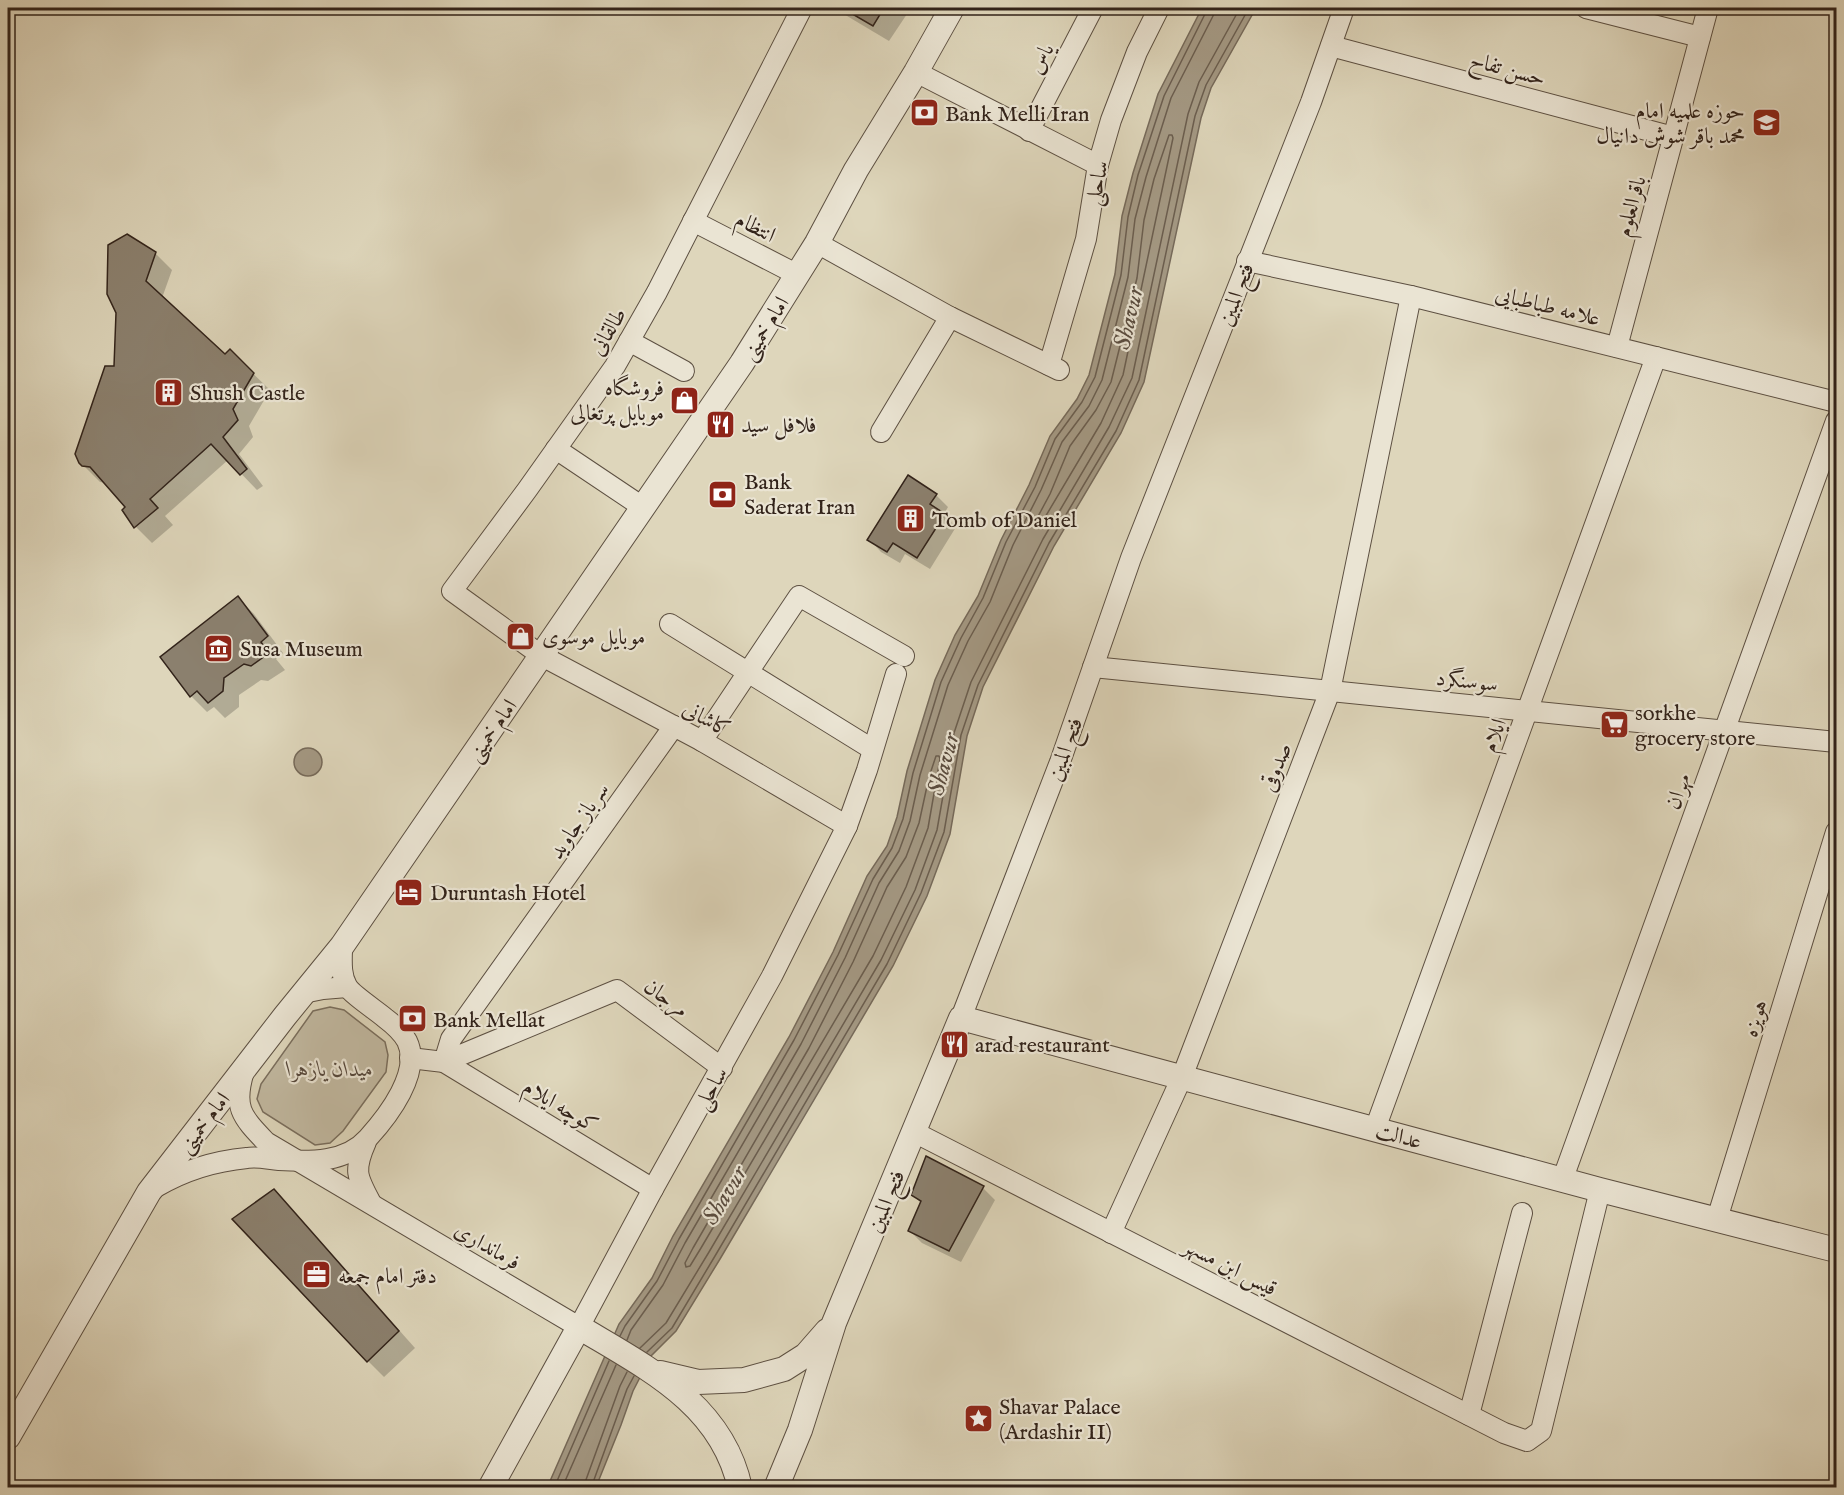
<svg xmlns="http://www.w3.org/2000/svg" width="1844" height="1495" font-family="'IM FELL English',Amiri,serif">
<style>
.green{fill:#c1b8a0;stroke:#7a6e5d;stroke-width:1.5}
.water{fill:#a49984;stroke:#766a5a;stroke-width:1.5}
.shadow{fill:#0003}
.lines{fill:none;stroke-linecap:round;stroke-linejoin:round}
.shore{stroke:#6b5e4f;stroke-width:1.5}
.building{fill:#8b806e;stroke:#32231a;stroke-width:1.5}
.minor-casing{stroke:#5d5042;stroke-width:22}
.tertiary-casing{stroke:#5d5042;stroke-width:26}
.minor{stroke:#eae4d3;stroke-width:20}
.tertiary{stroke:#eae4d3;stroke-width:24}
.labels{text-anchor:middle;stroke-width:4.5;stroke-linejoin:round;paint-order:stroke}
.street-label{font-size:22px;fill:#32231a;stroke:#eae4d3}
.poi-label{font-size:22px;fill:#32231a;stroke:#eae4d3;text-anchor:start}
.park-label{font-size:22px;font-style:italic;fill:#56483c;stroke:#eae4d3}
.water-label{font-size:24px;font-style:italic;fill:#5a4c3f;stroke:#eae4d3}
</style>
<rect width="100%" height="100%" fill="#ded6bb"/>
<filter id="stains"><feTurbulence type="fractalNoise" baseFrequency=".00333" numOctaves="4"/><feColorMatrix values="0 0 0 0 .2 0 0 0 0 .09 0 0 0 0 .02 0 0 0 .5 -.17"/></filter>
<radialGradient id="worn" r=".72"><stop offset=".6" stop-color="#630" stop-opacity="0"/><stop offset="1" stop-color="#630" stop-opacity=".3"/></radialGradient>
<!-- green -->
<path class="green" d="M330,1007L344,1010L385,1042L388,1055L386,1072L343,1131L330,1143L315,1145L263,1112L257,1099L261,1084L313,1011Z"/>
<!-- water -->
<g class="water">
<path d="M1202,8H1256L1211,88L1201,118L1144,382L1121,433L1054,546L983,687L967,736L950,834L927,896L893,966L720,1259L676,1331L651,1356L633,1391L621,1425L596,1487L547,1488L619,1324L652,1278L673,1236L789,1037L833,952L867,876L887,846L897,817L907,771L935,680L955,635L978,596L1001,540L1029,485L1050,436L1077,399L1089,375L1115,274L1122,216L1133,173L1158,94Z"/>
<circle cx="308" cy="762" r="14"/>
</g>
<!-- shadow -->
<g class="shadow">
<path d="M837,8H911L889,41L842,13Z"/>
<path d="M919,8H948L940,20Z"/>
<path d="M155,253L172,270L162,298L225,357L230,351L270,390L249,426L253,437L239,454L263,486L257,490L228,460L165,516L173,525L152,543L136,527L127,507L106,483L100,482L80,462Z"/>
<path d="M936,495L948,507L944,514L956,527L930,569L905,554L900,563L881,552L869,539Z"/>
<path d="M238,598L254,614L283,653L276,659L285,670L268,681L261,680L239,695V707L225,718L214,707L207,712L191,696Z"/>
<path d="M983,1188L995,1200L961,1262L922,1243L910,1231L922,1204L913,1195Z"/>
<path d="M274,1190L415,1348L384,1377L368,1361Z"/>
</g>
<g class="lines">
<!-- shore -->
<g class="shore">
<path d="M1169,135H1172L1173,138L1123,375L1101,423L1041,524L1037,526L1035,522L1050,494L1070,446L1096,410L1111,382L1137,278L1144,220L1154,179Z"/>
<path d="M936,756H939L940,759L928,828L906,887L873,956L701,1248L690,1266L686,1267L685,1263L693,1248L809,1048L853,962L887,887L906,857L919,823L929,777Z"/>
<path d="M620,1336L625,1326L657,1281L679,1239L794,1040L838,955L873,879L892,848L903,819L913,773L941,682L961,638L983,598L1006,542L1035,487L1055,439L1082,402L1095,377L1121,275L1128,217L1138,175L1164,96L1206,12L1207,8"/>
<path d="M627,1340L631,1330L663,1285L685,1243L801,1044L845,958L879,883L899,851L910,821L920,775L948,685L968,641L990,602L1013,545L1041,490L1062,442L1089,406L1102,380L1128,277L1135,219L1146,177L1171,98L1213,16L1215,8"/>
<path d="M640,1348L666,1323L709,1252L881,960L915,890L937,830L954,733L971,682L1043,539L1109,427L1132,378L1188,114L1199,82L1240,8"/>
<path d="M647,1352L672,1328L715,1256L887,964L921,893L944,832L961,735L978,685L1049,543L1116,431L1139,380L1195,116L1206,85L1249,8"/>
<path d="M554,1488L609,1361"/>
<path d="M562,1488L616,1365"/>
<path d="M583,1488L620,1386L627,1372"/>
<path d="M591,1488L627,1389L634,1376"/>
</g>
</g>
<!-- building -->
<g class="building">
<path d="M842,8H884L873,26Z"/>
<path d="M127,234L156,252L146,281L225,354L230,349L254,373L233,409L238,420L223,437L247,469L240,475L211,444L150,499L158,508L134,528L122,510L125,507L90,467L82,466L79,463L75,454L105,366H114L116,313L107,294L108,245Z"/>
<path d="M908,475L937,494L930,504L945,514L917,558L893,543L887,552L867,540Z"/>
<path d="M238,596L268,636L261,642L269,653L251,666L244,664L224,678L223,691L208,703L197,691L190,697L160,657Z"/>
<path d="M926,1156L984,1186L949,1251L908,1231L921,1201L911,1195Z"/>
<path d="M274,1189L399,1331L367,1362L232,1219Z"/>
</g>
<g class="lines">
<defs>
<g id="minor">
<path d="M802,8L657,292L615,366L527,490L452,591L542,656L702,741L847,826"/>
<path d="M1586,8L1700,37"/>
<path d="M1331,46L1673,137"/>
<path d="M916,72L1098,165"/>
<path d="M1029,131L1093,8"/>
<path d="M693,221L798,275"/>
<path d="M817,243L950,317L1059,370"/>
<path d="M1247,261L1411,296L1836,402"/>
<path d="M629,341L684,371"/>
<path d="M1617,347L1708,8"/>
<path d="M1049,365L1086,239L1098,165L1111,120L1137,52L1159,8"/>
<path d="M881,432L950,317"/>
<path d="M556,449L644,508"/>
<path d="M670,624L872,749"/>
<path d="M1093,667L1836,742"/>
<path d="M702,741L799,596L904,656"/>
<path d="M303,993L323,989L347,987"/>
<path d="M961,1018L1060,762L1131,558L1311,102L1344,8"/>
<path d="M410,1058L444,1062L653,1189"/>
<path d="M444,1062L451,1039L674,726"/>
<path d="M444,1062L617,990L722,1068"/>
<path d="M244,1071C233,1107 241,1116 266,1142L579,1327L653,1189L772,976L847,826L867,770L896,674"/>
<path d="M1375,1129L1656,357"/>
<path d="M914,1132L1504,1433L1527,1441L1541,1431L1600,1190"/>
<path d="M366,1142C353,1171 357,1177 371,1203"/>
<path d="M1563,1178L1836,421"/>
<path d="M156,1187C183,1171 215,1161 247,1158C257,1156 268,1159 279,1160C310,1162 346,1163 368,1138C388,1116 422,1072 407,1041C402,1032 393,1024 385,1018C377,1011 351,994 347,986C340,974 342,959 342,946"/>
<path d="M1717,1219L1836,832"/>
<path d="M1111,1233L1182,1077L1330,691L1411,296"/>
<path d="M1469,1415L1522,1213"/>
</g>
<g id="tertiary">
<path d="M660,1373L698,1382L744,1380L784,1369L806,1355L827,1331"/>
<path d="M8,1437L149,1192L285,1016L342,946L742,363L817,243L856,170L916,72L952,8"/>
<path d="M490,1488L579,1327C647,1368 722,1404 740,1488"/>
<path d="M776,1488L800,1430L834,1323L961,1018L1600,1190L1836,1250"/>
</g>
</defs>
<!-- minor casing -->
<use href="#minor" class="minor-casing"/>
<!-- tertiary casing -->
<use href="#tertiary" class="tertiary-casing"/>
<!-- minor -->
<use href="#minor" class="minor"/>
<!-- tertiary -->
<use href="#tertiary" class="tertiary"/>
</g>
<!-- icons -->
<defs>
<symbol id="bank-square" viewBox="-11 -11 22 22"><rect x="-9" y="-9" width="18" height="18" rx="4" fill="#8f2418" stroke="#eae4d3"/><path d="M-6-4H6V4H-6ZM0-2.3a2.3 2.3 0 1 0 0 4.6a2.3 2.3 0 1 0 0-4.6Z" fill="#fff"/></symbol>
<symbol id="university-square" viewBox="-11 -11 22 22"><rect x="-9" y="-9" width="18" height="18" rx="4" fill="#8f2418" stroke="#eae4d3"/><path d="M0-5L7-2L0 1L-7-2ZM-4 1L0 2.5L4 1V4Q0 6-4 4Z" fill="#fff"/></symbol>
<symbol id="building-square" viewBox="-11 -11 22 22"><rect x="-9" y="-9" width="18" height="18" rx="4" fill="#8f2418" stroke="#eae4d3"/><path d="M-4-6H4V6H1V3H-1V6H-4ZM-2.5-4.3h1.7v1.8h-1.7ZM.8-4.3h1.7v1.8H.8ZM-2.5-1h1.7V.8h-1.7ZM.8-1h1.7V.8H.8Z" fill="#fff"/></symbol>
<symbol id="shop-square" viewBox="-11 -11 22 22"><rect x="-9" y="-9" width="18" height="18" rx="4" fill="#8f2418" stroke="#eae4d3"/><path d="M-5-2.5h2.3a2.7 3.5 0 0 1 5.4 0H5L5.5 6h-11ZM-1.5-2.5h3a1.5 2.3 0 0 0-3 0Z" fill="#fff"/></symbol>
<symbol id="restaurant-square" viewBox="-11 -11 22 22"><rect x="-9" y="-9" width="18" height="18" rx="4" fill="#8f2418" stroke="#eae4d3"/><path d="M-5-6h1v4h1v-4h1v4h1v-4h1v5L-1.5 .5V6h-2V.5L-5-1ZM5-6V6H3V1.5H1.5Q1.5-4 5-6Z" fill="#fff"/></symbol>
<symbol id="museum-square" viewBox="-11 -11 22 22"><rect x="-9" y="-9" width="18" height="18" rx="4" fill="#8f2418" stroke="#eae4d3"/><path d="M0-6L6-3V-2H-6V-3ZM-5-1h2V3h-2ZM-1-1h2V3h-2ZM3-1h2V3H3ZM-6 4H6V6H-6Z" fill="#fff"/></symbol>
<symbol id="supermarket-square" viewBox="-11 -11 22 22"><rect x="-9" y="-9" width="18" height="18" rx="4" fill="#8f2418" stroke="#eae4d3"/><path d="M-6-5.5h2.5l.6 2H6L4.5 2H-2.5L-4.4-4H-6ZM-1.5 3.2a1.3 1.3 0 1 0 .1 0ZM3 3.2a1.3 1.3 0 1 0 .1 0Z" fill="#fff"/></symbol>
<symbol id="hotel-square" viewBox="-11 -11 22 22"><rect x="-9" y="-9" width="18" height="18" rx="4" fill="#8f2418" stroke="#eae4d3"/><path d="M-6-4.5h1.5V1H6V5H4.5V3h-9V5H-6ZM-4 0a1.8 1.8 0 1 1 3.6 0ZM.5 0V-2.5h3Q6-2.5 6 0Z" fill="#fff"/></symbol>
<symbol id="office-square" viewBox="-11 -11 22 22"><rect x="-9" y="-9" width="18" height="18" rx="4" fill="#8f2418" stroke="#eae4d3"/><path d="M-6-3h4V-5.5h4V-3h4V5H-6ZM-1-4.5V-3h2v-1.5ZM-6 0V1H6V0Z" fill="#fff"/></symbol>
<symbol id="sight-square" viewBox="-11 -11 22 22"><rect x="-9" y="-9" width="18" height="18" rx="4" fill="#8f2418" stroke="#eae4d3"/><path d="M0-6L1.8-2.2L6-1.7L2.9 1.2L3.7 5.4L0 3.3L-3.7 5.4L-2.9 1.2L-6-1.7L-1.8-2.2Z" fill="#fff"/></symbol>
</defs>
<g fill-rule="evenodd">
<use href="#bank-square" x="908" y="96" width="33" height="33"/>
<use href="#university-square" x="1750" y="106" width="33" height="33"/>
<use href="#building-square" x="152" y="376" width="33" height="33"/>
<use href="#shop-square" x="668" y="384" width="33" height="33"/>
<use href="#restaurant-square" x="704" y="408" width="33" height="33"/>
<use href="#bank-square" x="706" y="478" width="33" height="33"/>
<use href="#building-square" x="894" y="502" width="33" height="33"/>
<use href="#shop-square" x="504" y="620" width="33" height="33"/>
<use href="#museum-square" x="202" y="632" width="33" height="33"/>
<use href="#supermarket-square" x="1598" y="708" width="33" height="33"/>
<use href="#hotel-square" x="392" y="876" width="33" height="33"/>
<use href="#bank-square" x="396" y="1002" width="33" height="33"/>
<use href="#restaurant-square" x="938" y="1028" width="33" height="33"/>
<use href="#office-square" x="300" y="1258" width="33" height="33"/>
<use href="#sight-square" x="962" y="1402" width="33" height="33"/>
</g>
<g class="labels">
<!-- street labels -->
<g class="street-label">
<text transform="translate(1040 58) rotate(-62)" y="8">یاس</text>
<text transform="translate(1508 68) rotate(15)" y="8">حسن تفاح</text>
<text transform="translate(1096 183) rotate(-79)" y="8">ساحلی</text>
<text transform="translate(1630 206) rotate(-75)" y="8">باقرالعلوم</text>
<text transform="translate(756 226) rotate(27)" y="8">انتظام</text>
<text transform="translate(1235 294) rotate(-69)" y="8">فتح المبین</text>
<text transform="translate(1548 305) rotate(14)" y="8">علامه طباطبایی</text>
<text transform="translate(764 328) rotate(-58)" y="8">امام خمینی</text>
<text transform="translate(607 331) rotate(-59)" y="8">طالقانی</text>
<text transform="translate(1467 680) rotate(6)" y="8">سوسنگرد</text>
<text transform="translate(707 718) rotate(29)" y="8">کاشانی</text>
<text transform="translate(491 730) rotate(-55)" y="8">امام خمینی</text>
<text transform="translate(1493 735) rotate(-70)" y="8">ایلام</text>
<text transform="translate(1064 749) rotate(-70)" y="8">فتح المبین</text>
<text transform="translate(1275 767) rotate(-69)" y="8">صدوقی</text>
<text transform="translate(1677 791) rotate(-70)" y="8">مهران</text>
<text transform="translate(578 820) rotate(-55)" y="8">سرباز جاوید</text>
<text transform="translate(667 997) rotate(36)" y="8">مرجان</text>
<text transform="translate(1754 1018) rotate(-73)" y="8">هویزه</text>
<text transform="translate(710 1088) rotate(-61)" y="8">ساحلی</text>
<text transform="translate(561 1105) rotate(31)" y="8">کوچه ایلام</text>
<text transform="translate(203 1122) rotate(-52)" y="8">امام خمینی</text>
<text transform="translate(1399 1135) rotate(15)" y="8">عدالت</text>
<text transform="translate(885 1201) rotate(-67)" y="8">فتح المبین</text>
<text transform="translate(488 1245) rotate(31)" y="8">فرمانداری</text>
<text transform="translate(1231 1266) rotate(27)" y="8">قیس ابن مسهر</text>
</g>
<!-- poi labels -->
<g class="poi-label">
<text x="1745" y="118" text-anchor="end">حوزه علمیه امام<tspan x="1745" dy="25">محمد باقر شوش دانیال</tspan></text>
<text x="945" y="121">Bank Melli Iran</text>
<text x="664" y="395" text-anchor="end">فروشگاه<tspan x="664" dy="25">موبایل پرتغالی</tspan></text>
<text x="190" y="400">Shush Castle</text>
<text x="741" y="432">فلافل سید</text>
<text x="744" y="489">Bank<tspan x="744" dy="25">Saderat Iran</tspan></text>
<text x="932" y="527">Tomb of Daniel</text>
<text x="542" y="644">موبایل موسوى</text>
<text x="240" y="656">Susa Museum</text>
<text x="1635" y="720">sorkhe<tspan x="1635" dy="25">grocery store</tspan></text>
<text x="430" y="900">Duruntash Hotel</text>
<text x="433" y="1027">Bank Mellat</text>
<text x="975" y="1052">arad restaurant</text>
<text x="338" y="1283">دفتر امام جمعه</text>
<text x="999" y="1414">Shavar Palace<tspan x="999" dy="25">(Ardashir II)</tspan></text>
</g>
<!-- park labels -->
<g class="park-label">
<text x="330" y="1076">میدان یازهرا</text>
</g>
<!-- water labels -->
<g class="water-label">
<text transform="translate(1128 318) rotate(-77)" y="8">Shavur</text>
<text transform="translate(943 764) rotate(-75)" y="8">Shavur</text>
<text transform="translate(724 1195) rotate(-59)" y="8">Shavur</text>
</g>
</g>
<!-- margin -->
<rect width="1844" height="1495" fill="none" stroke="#ded6bb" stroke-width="30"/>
<rect x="9" y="9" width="1826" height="1477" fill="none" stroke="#32231a" stroke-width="3"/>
<rect x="15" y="15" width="1814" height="1465" fill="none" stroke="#32231a" stroke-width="1.5"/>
<rect width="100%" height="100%" filter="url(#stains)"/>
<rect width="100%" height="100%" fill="url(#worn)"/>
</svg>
